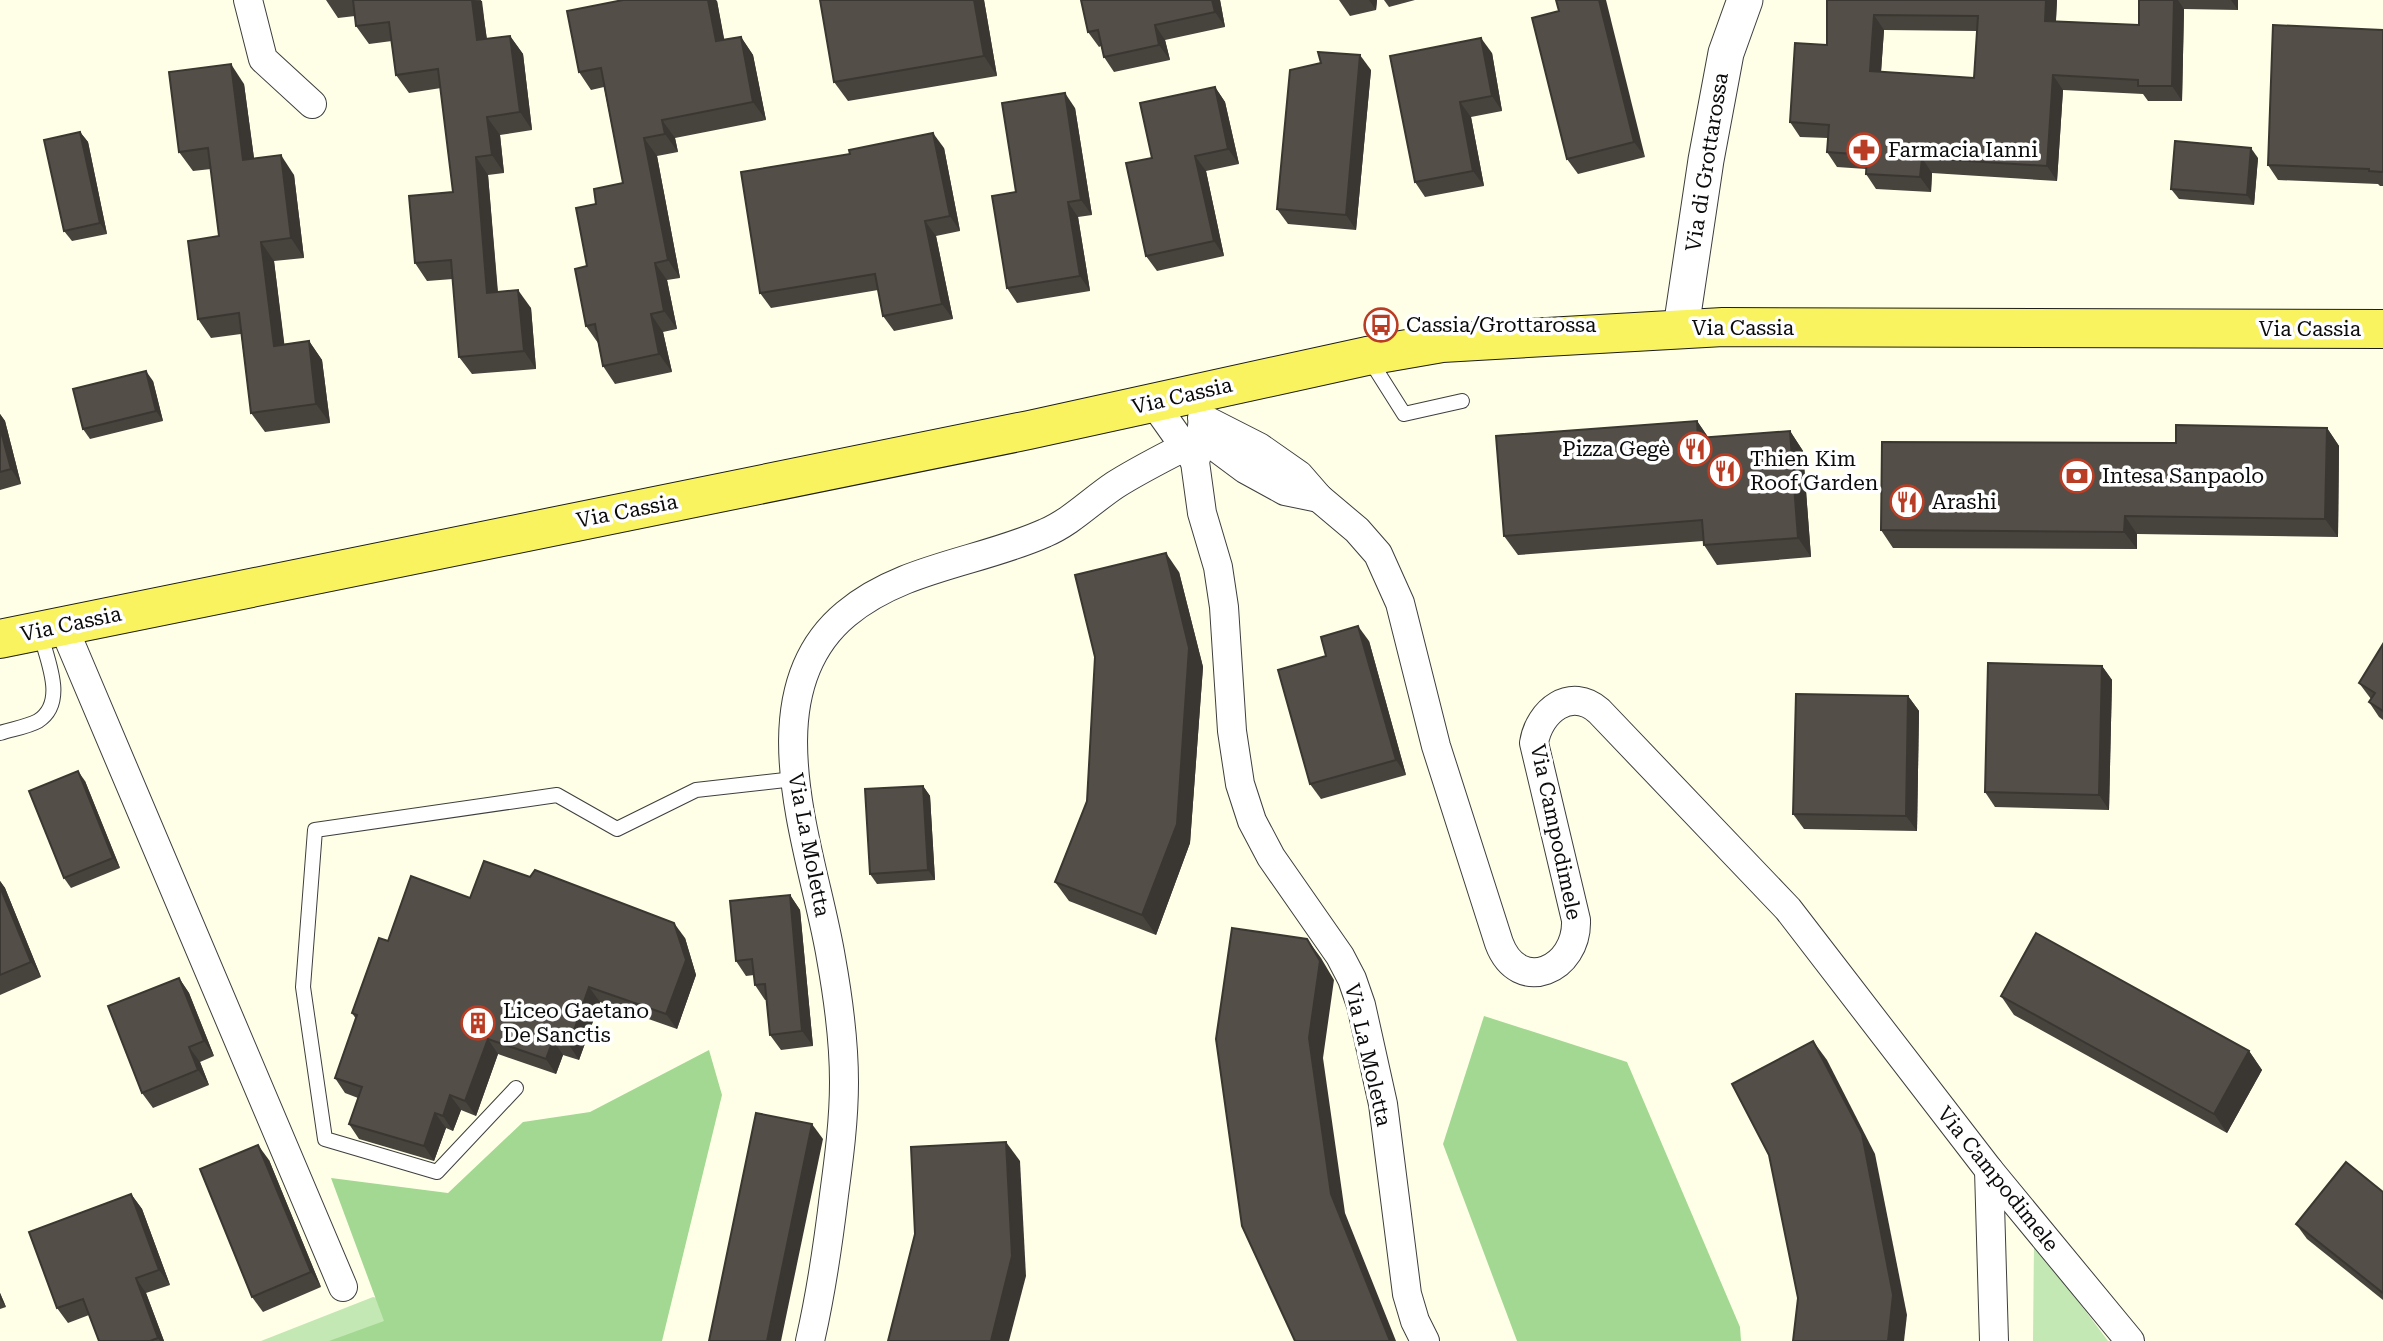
<svg xmlns="http://www.w3.org/2000/svg" width="2383" height="1341" font-family="'Roboto Serif',serif">
<style>
.green{fill:#c3e8b3}
.forest{fill:#a3d893}
.lines{fill:none;stroke-linecap:round;stroke-linejoin:round}
.service-casing{stroke:#3e3e3e;stroke-width:16}
.minor-casing{stroke:#3e3e3e;stroke-width:30}
.tertiary-casing{stroke:#3e3e3e;stroke-width:37}
.primary-casing{stroke:#1c1c1c;stroke-width:40}
.service{stroke:#fff;stroke-width:14}
.minor{stroke:#fff;stroke-width:28}
.tertiary{stroke:#fff;stroke-width:35}
.primary{stroke:#f8f35f;stroke-width:38}
.wall{fill:#47433d;fill-rule:evenodd}
.shaded-wall{fill:#3a3732}
.building{fill:#534e47;stroke:#3a3732;stroke-width:2;fill-rule:evenodd}
.labels{text-anchor:middle;stroke-width:7;stroke-linejoin:round;paint-order:stroke}
.poi-label{font-size:21px;fill:#0b0b0b;stroke:#fff;text-anchor:start}
.street-label{font-size:21px;fill:#0b0b0b;stroke:#fff}
</style>
<rect width="100%" height="100%" fill="#ffffe8"/>
<!-- green -->
<g class="green">
<path d="M2034,1242L2108,1341H2033Z"/>
<path d="M373,1297L567,1341H261Z"/>
</g>
<!-- forest -->
<g class="forest">
<path d="M1484,1016L1627,1062L1740,1327L1741,1341H1517L1443,1144Z"/>
<path d="M709,1050L722,1095L662,1341H329L384,1321L331,1178L448,1193L523,1122L590,1112Z"/>
</g>
<g class="lines">
<defs>
<g id="service">
<path d="M1368,357L1404,414L1462,401"/>
<path d="M0,733C12,729 27,727 38,721C68,702 46,658 40,632"/>
<path d="M516,1088L437,1172L325,1139L303,987L315,830L557,795L617,829L696,790L794,779"/>
</g>
<g id="minor">
<path d="M248,0L263,59L312,104"/>
<path d="M1153,402L1194,460"/>
<path d="M1202,418L1259,447L1299,475L1319,498L1357,530L1378,554L1400,603L1436,746L1499,943C1519,996 1578,970 1576,920L1534,743C1539,711 1571,686 1599,711L1788,909L1989,1170L2130,1341"/>
<path d="M1202,426V437L1195,462L1202,513L1218,567L1224,607L1232,731L1240,784L1252,821L1271,857L1340,956L1352,979L1361,1005L1383,1104L1407,1294L1415,1321L1425,1341"/>
<path d="M1202,437L1245,469L1285,491L1319,498"/>
<path d="M63,626L343,1287"/>
<path d="M1989,1170L1994,1341"/>
<path d="M810,1341C821,1293 828,1245 834,1195C839,1158 844,1120 844,1082C844,1043 838,997 831,958C814,854 747,696 846,614C902,567 981,562 1045,533C1071,522 1091,501 1115,485C1137,471 1161,459 1184,447"/>
</g>
<path id="tertiary" d="M1681,328L1706,160L1726,53L1745,0"/>
<path id="primary" d="M0,639L1029,430L1367,356L1442,343L1723,327L2383,329"/>
</defs>
<!-- service casing -->
<use href="#service" class="service-casing"/>
<!-- minor casing -->
<use href="#minor" class="minor-casing"/>
<!-- tertiary casing -->
<use href="#tertiary" class="tertiary-casing"/>
<!-- primary casing -->
<use href="#primary" class="primary-casing"/>
<!-- service -->
<use href="#service" class="service"/>
<!-- minor -->
<use href="#minor" class="minor"/>
<!-- tertiary -->
<use href="#tertiary" class="tertiary"/>
<!-- primary -->
<use href="#primary" class="primary"/>
</g>
<!-- wall -->
<g class="wall">
<path d="M326,0H481L487,39L510,36L523,54L532,130L500,135L504,173L488,175L498,292L531,308L536,369L472,374L459,357L453,279L427,281L415,263L453,192L441,88L409,93L396,75L392,41L369,44L356,26L355,16L338,18Z"/>
<path d="M984,0L997,76L848,101L834,82Z"/>
<path d="M1081,0H1220L1225,27L1165,40L1170,60L1114,72L1104,57L1101,46L1099,47L1088,32Z"/>
<path d="M1339,0H1377L1376,10L1350,16Z"/>
<path d="M1384,0H1415L1389,7Z"/>
<path d="M1827,0H2057L2056,21L2139,25V0H2238V10L2184,9L2182,101H2148L2143,94L2063,90L2057,181L1932,173L1931,192L1876,189L1866,174V169L1837,167L1827,152L1828,138L1800,137L1790,122L1827,45ZM1884,30L1978,31L1974,78L1881,72Z"/>
<path d="M717,1L724,40L741,37L753,55L766,120L675,138L678,152L657,156L680,278L667,280L677,329L663,332L672,372L615,384L603,366L598,343L586,326L587,266L596,204L623,183L604,87L591,90L579,72Z"/>
<path d="M1559,11L1645,157L1578,174L1567,159Z"/>
<path d="M2383,30V186H2380L2378,184L2278,180L2268,165Z"/>
<path d="M1492,53L1502,111L1471,117L1484,186L1425,197L1415,182L1390,56Z"/>
<path d="M1371,70L1356,230L1288,224L1277,209Z"/>
<path d="M244,84L254,159L294,175L304,258L274,261L284,344L309,341L322,360L330,423L265,432L251,413L241,334L211,338L198,319L219,236L211,169L193,171L179,152Z"/>
<path d="M1215,87L1225,102L1239,164L1206,171L1224,256L1157,271L1146,256Z"/>
<path d="M1075,108L1092,215L1078,217L1090,291L1017,303L1007,288L1016,192Z"/>
<path d="M80,132L88,142L107,234L72,241L64,231Z"/>
<path d="M944,148L960,231L936,236L953,319L894,331L883,316L878,290L771,308L760,293Z"/>
<path d="M2258,158L2254,205L2179,199L2171,189Z"/>
<path d="M153,381L163,421L90,439L83,429Z"/>
<path d="M0,414L5,421L21,484L0,490Z"/>
<path d="M1697,421L1708,437L1790,431L1803,451L1811,557L1717,565L1704,545L1703,541L1518,555L1504,536Z"/>
<path d="M2327,428L2339,446L2338,537L2137,534V549L1893,548L1881,530L2176,443Z"/>
<path d="M1179,572L1203,667L1190,843L1156,935L1069,901L1055,882L1087,801L1095,657Z"/>
<path d="M1369,641L1406,775L1321,799L1310,784L1326,656Z"/>
<path d="M2383,644V720L2379,717L2369,702L2371,699L2359,683Z"/>
<path d="M2102,666L2112,680L2109,810L1995,807L1985,792Z"/>
<path d="M1908,696L1919,711L1917,831L1804,829L1793,814Z"/>
<path d="M85,781L120,868L71,888L64,878Z"/>
<path d="M923,786L930,796L935,880L877,884L870,874Z"/>
<path d="M0,881L5,888L41,977L0,995Z"/>
<path d="M790,895L800,910L813,1046L781,1050L770,1035L767,1000H765L755,985L754,975L746,976L736,961Z"/>
<path d="M470,898L685,938L696,975L677,1029L600,1002L579,1060L563,1055L556,1074L498,1054L476,1116L461,1110L453,1131L446,1128L434,1161L359,1139L349,1124L358,1098L345,1093L335,1078L356,1019L352,1013Z"/>
<path d="M179,978L189,993L214,1056L200,1062L209,1085L153,1108L142,1093Z"/>
<path d="M2001,996L2249,1051L2262,1070L2227,1133L2014,1015Z"/>
<path d="M269,1160L321,1287L263,1312L252,1297Z"/>
<path d="M2383,1192V1300L2307,1239L2296,1224Z"/>
<path d="M131,1194L142,1209L170,1285L146,1293L164,1341H99L89,1315L68,1323L57,1308Z"/>
<path d="M0,1293L6,1307L0,1309Z"/>
</g>
<!-- shaded-wall -->
<g class="shaded-wall">
<path d="M472,0L482,1L489,58L477,40Z"/>
<path d="M708,0H716L717,1L728,59L716,41Z"/>
<path d="M974,0H984L997,76L984,56Z"/>
<path d="M1212,0H1220L1225,27L1215,12Z"/>
<path d="M1369,0H1377L1376,10Z"/>
<path d="M1599,0H1606L1645,157L1634,142Z"/>
<path d="M2046,0H2057L2055,36L2045,21Z"/>
<path d="M2174,0H2178L2184,9L2182,101L2172,86Z"/>
<path d="M2231,0H2238V10Z"/>
<path d="M1874,15L1884,30L1880,86L1870,71Z"/>
<path d="M1155,25L1165,40L1170,60L1159,45Z"/>
<path d="M510,36L523,54L532,130L520,112Z"/>
<path d="M741,37L753,55L766,120L753,102Z"/>
<path d="M1481,38L1492,53L1502,111L1492,96Z"/>
<path d="M1360,55L1371,70L1356,230L1346,215Z"/>
<path d="M231,64L244,84L257,180L243,160Z"/>
<path d="M2053,75L2063,90L2057,181L2047,166Z"/>
<path d="M1215,87L1225,102L1239,164L1228,149Z"/>
<path d="M1065,93L1075,108L1092,215L1081,200Z"/>
<path d="M1460,102L1471,117L1484,186L1473,171Z"/>
<path d="M487,117L500,135L504,173L492,155Z"/>
<path d="M662,120L675,138L678,152L665,134Z"/>
<path d="M80,132L88,142L107,234L100,223Z"/>
<path d="M933,133L944,148L960,231L950,216Z"/>
<path d="M644,138L657,156L680,278L668,260Z"/>
<path d="M2251,148L2258,158L2254,205L2247,195Z"/>
<path d="M281,155L294,175L304,258L291,238Z"/>
<path d="M1195,156L1206,171L1224,256L1214,241Z"/>
<path d="M476,157L488,175L499,310L487,293Z"/>
<path d="M1922,158L1932,173L1931,192L1920,177Z"/>
<path d="M1068,202L1078,217L1090,291L1080,276Z"/>
<path d="M925,221L936,236L953,319L942,304Z"/>
<path d="M261,242L274,261L287,365L274,346Z"/>
<path d="M655,263L667,280L677,329L664,311Z"/>
<path d="M518,290L531,308L536,369L524,351Z"/>
<path d="M651,314L663,332L672,372L659,354Z"/>
<path d="M309,341L322,360L330,423L316,404Z"/>
<path d="M146,371L153,381L163,421L156,411Z"/>
<path d="M0,414L5,421L21,484L11,469L0,428Z"/>
<path d="M1697,421L1710,440L1698,438Z"/>
<path d="M2327,428L2339,446L2338,537L2325,519Z"/>
<path d="M1790,431L1803,451L1811,557L1798,538Z"/>
<path d="M2125,516L2137,534V549L2124,532Z"/>
<path d="M1166,553L1179,572L1203,667L1190,843L1156,935L1142,915Z"/>
<path d="M1358,626L1369,641L1406,775L1396,760Z"/>
<path d="M2102,666L2112,680L2109,810L2099,795Z"/>
<path d="M1908,696L1919,711L1917,831L1906,816Z"/>
<path d="M78,771L85,781L120,868L113,858Z"/>
<path d="M923,786L930,796L935,880L928,870Z"/>
<path d="M0,881L5,888L41,977L31,962L0,887Z"/>
<path d="M790,895L800,910L813,1046L802,1031Z"/>
<path d="M674,923L685,938L696,975L677,1029L666,1014Z"/>
<path d="M1307,939L1321,958L1334,980L1323,1058L1345,1213L1396,1341H1390L1331,1194L1309,1038Z"/>
<path d="M179,978L189,993L214,1056L204,1041Z"/>
<path d="M589,987L600,1002L579,1060L569,1045Z"/>
<path d="M488,1039L498,1054L476,1116L465,1101Z"/>
<path d="M553,1040L563,1055L556,1074L546,1059Z"/>
<path d="M1813,1041L1827,1060L1875,1154L1907,1315L1904,1341H1888Z"/>
<path d="M189,1047L200,1062L209,1085L198,1070Z"/>
<path d="M2249,1051L2262,1070L2227,1133L2214,1114Z"/>
<path d="M450,1095L461,1110L453,1131L443,1116Z"/>
<path d="M435,1113L446,1128L434,1161L424,1146Z"/>
<path d="M812,1124L823,1139L781,1341H767Z"/>
<path d="M1006,1142L1020,1161L1026,1276L1009,1341H991Z"/>
<path d="M258,1145L269,1160L321,1287L311,1272Z"/>
<path d="M131,1194L142,1209L170,1285L159,1270Z"/>
<path d="M136,1278L146,1293L164,1341H160L158,1338Z"/>
<path d="M0,1293L6,1307L0,1299Z"/>
</g>
<!-- building -->
<g class="building">
<path d="M353,0H472L477,40L510,36L520,112L487,117L492,155L476,157L487,293L518,290L524,351L459,357L451,260L415,263L409,196L453,192L438,69L396,75L389,22L356,26Z"/>
<path d="M623,0H708L716,41L741,37L753,102L662,120L665,134L644,138L668,260L655,263L664,311L651,314L659,354L603,366L595,324L586,326L575,269L587,266L576,208L596,204L594,189L623,183L601,68L579,72L567,11Z"/>
<path d="M820,0H974L984,56L834,82Z"/>
<path d="M1081,0H1212L1215,12L1155,25L1159,45L1104,57L1098,30L1088,32Z"/>
<path d="M1556,0H1599L1634,142L1567,159L1532,18L1559,11Z"/>
<path d="M1827,0H2046L2045,21L2139,25V0H2174L2172,86H2138V80L2053,75L2047,166L1922,158L1920,177L1866,174L1867,155L1827,152L1829,125L1790,122L1795,43L1827,45ZM1874,15L1978,16L1974,78L1870,71Z"/>
<path d="M2273,25L2383,30V172L2369,171V169L2268,165Z"/>
<path d="M1481,38L1492,96L1460,102L1473,171L1415,182L1390,56Z"/>
<path d="M1318,52L1360,55L1346,215L1277,209L1290,70L1321,63Z"/>
<path d="M231,64L243,160L281,155L291,238L261,242L274,346L309,341L316,404L251,413L239,313L198,319L188,241L219,236L208,148L179,152L169,72Z"/>
<path d="M1215,87L1228,149L1195,156L1214,241L1146,256L1126,163L1152,158L1140,103Z"/>
<path d="M1065,93L1081,200L1068,202L1080,276L1007,288L992,196L1016,192L1002,103Z"/>
<path d="M80,132L100,223L64,231L44,140Z"/>
<path d="M933,133L950,216L925,221L942,304L883,316L875,274L760,293L741,172L850,154L849,150Z"/>
<path d="M2175,141L2251,148L2247,195L2171,189Z"/>
<path d="M146,371L156,411L83,429L73,389Z"/>
<path d="M1697,421L1698,438L1790,431L1798,538L1704,545L1702,520L1504,536L1496,436Z"/>
<path d="M2176,425L2327,428L2325,519L2125,516L2124,532L1881,530L1882,442L2176,443Z"/>
<path d="M0,428L11,469L0,472Z"/>
<path d="M1166,553L1189,648L1177,824L1142,915L1055,882L1087,801L1095,657L1075,575Z"/>
<path d="M1358,626L1396,760L1310,784L1278,670L1326,656L1321,637Z"/>
<path d="M2383,644V711L2369,702L2375,693L2359,683Z"/>
<path d="M1988,663L2102,666L2099,795L1985,792Z"/>
<path d="M1796,694L1908,696L1906,816L1793,814Z"/>
<path d="M78,771L113,858L64,878L29,791Z"/>
<path d="M923,786L928,870L870,874L865,789Z"/>
<path d="M484,861L530,877L535,870L674,923L686,960L666,1014L589,987L569,1045L553,1040L546,1059L488,1039L465,1101L450,1095L443,1116L435,1113L424,1146L349,1124L362,1087L335,1078L357,1015L352,1013L379,938L388,941L411,876L470,898Z"/>
<path d="M0,887L31,962L0,975Z"/>
<path d="M790,895L802,1031L770,1035L765,984L755,985L752,959L736,961L730,901Z"/>
<path d="M1232,928L1307,939L1320,961L1309,1038L1331,1194L1390,1341H1295L1242,1226L1216,1039Z"/>
<path d="M2036,933L2249,1051L2214,1114L2001,996Z"/>
<path d="M179,978L204,1041L189,1047L198,1070L142,1093L108,1006Z"/>
<path d="M1813,1041L1862,1134L1893,1295L1888,1341H1793L1798,1298L1769,1155L1732,1084Z"/>
<path d="M756,1113L812,1124L767,1341H709Z"/>
<path d="M1006,1142L1012,1256L991,1341H888L915,1234L911,1147Z"/>
<path d="M258,1145L311,1272L252,1297L200,1169Z"/>
<path d="M2346,1162L2383,1192V1293L2296,1224Z"/>
<path d="M131,1194L159,1270L136,1278L158,1338L150,1341H99L83,1299L57,1308L29,1232Z"/>
</g>
<!-- icons -->
<defs>
<symbol id="pharmacy-ring" viewBox="-11 -11 22 22"><circle r="9.5" fill="#fff" stroke="#b93d24" stroke-width="1.5"/><path d="M-2-6h4v4h4v4h-4v4h-4v-4h-4v-4h4Z" fill="#b93d24"/></symbol>
<symbol id="bus-ring" viewBox="-11 -11 22 22"><circle r="9.5" fill="#fff" stroke="#b93d24" stroke-width="1.5"/><path d="M-5-6H5V4H4V6H2V4H-2V6H-4V4H-5ZM-3.5-4V0h7V-4ZM-3.5 1.2v1.5H-2V1.2ZM2 1.2v1.5H3.5V1.2Z" fill="#b93d24"/></symbol>
<symbol id="restaurant-ring" viewBox="-11 -11 22 22"><circle r="9.5" fill="#fff" stroke="#b93d24" stroke-width="1.5"/><path d="M-5-6h1v4h1v-4h1v4h1v-4h1v5L-1.5 .5V6h-2V.5L-5-1ZM5-6V6H3V1.5H1.5Q1.5-4 5-6Z" fill="#b93d24"/></symbol>
<symbol id="bank-ring" viewBox="-11 -11 22 22"><circle r="9.5" fill="#fff" stroke="#b93d24" stroke-width="1.5"/><path d="M-6-4H6V4H-6ZM0-2.3a2.3 2.3 0 1 0 0 4.6a2.3 2.3 0 1 0 0-4.6Z" fill="#b93d24"/></symbol>
<symbol id="building-ring" viewBox="-11 -11 22 22"><circle r="9.5" fill="#fff" stroke="#b93d24" stroke-width="1.5"/><path d="M-4-6H4V6H1V3H-1V6H-4ZM-2.5-4.3h1.7v1.8h-1.7ZM.8-4.3h1.7v1.8H.8ZM-2.5-1h1.7V.8h-1.7ZM.8-1h1.7V.8H.8Z" fill="#b93d24"/></symbol>
</defs>
<g fill-rule="evenodd">
<use href="#pharmacy-ring" x="1845" y="131" width="38" height="38"/>
<use href="#bus-ring" x="1362" y="306" width="38" height="38"/>
<use href="#restaurant-ring" x="1676" y="430" width="38" height="38"/>
<use href="#restaurant-ring" x="1706" y="452" width="38" height="38"/>
<use href="#bank-ring" x="2058" y="457" width="38" height="38"/>
<use href="#restaurant-ring" x="1888" y="483" width="38" height="38"/>
<use href="#building-ring" x="459" y="1004" width="38" height="38"/>
</g>
<g class="labels">
<!-- poi labels -->
<g class="poi-label">
<text x="1888" y="157">Farmacia Ianni</text>
<text x="1406" y="332">Cassia/Grottarossa</text>
<text x="1670" y="456" text-anchor="end">Pizza Gegè</text>
<text x="1750" y="466">Thien Kim<tspan x="1750" dy="24">Roof Garden</tspan></text>
<text x="2102" y="483">Intesa Sanpaolo</text>
<text x="1932" y="509">Arashi</text>
<text x="503" y="1018">Liceo Gaetano<tspan x="503" dy="24">De Sanctis</tspan></text>
</g>
<!-- street labels -->
<g class="street-label">
<text transform="translate(1707 162) rotate(-81)" y="7">Via di Grottarossa</text>
<text x="1743" y="335">Via Cassia</text>
<text x="2310" y="336">Via Cassia</text>
<text transform="translate(1182 396) rotate(-13)" y="7">Via Cassia</text>
<text transform="translate(627 511) rotate(-11)" y="7">Via Cassia</text>
<text transform="translate(71 624) rotate(-12)" y="7">Via Cassia</text>
<text transform="translate(1556 832) rotate(78)" y="7">Via Campodimele</text>
<text transform="translate(809 845) rotate(79)" y="7">Via La Moletta</text>
<text transform="translate(1368 1055) rotate(77)" y="7">Via La Moletta</text>
<text transform="translate(1998 1179) rotate(51)" y="7">Via Campodimele</text>
</g>
</g>
</svg>
